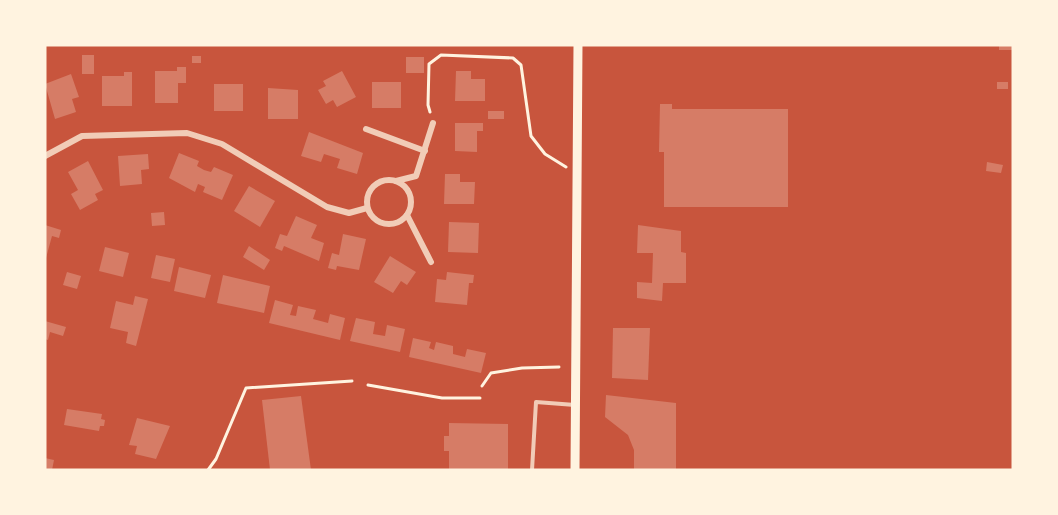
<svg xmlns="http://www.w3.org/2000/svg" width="1058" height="515" font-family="Mulish,sans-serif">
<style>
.building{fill:#d67c66}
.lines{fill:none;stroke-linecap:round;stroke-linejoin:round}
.path{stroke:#fff3e0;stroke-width:3}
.service{stroke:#f1ccb7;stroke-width:4}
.minor{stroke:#f1ccb7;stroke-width:6}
.secondary{stroke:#fff3e0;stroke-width:9}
</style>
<rect width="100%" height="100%" fill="#c8553d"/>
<!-- building -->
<g class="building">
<rect x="999" y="45" width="14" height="5"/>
<rect x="82" y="55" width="12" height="19"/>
<rect x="192" y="56" width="9" height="7"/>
<rect x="406" y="57" width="18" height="16"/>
<path d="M177,67H186V83H178V103H155V71H177Z"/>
<path d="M342,71L356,97L337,107L333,100L326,104L318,90L326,86L323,81Z"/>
<path d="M456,71H471V79H485V101H455Z"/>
<path d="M124,72H132V106H102V76H124Z"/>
<path d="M71,74L79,97L72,99L76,112L55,119L45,84Z"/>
<rect x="372" y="82" width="29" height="26"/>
<rect x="997" y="82" width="11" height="7"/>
<rect x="214" y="84" width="29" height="27"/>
<path d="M268,88L298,90V119H268Z"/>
<path d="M660,104H672V109H788V207H664V152H659Z"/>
<rect x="488" y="111" width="16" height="8"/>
<path d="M455,123H483V131H477V152L455,151Z"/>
<path d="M309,132L363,153L357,174L337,168L340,159L324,154L321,162L301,156Z"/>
<path d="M179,153L199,161L197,166L204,170L211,172L214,167L233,175L222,200L203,192L205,187L198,184L195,192L169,178Z"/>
<path d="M148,154L149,169L141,170L142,184L120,186L118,156Z"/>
<path d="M88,161L103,190L95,194L98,200L80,210L71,194L78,190L68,172Z"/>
<path d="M987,162L1003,165L1001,173L986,171Z"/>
<path d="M445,174H460V182H475L474,204H444Z"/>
<path d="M249,186L275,201L260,227L234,211Z"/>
<path d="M164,212L165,225L152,226L151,213Z"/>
<path d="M296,216L317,225L311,238L324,243L319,261L284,246L282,251L275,248L280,234L287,236Z"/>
<path d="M449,222L479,223L478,253L448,252Z"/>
<path d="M45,225L61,230L59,238L52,236L46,258Z"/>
<path d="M638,225L681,231V252L686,253V283H663L662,301L637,298V282L652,283L653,253H637Z"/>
<path d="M343,234L366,239L359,270L337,266L336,270L328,268L332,253L339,255Z"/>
<path d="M249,246L270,260L264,270L243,257Z"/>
<path d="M105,247L129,253L123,277L99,271Z"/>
<path d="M156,255L175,259L170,282L151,278Z"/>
<path d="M390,256L416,272L407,285L401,281L393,293L374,282Z"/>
<path d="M179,267L211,275L205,298L174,291Z"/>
<path d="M67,272L81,276L77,289L63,285Z"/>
<path d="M447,272L474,275L473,283H469L467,305L435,302L437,279L446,280Z"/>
<path d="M223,275L270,286L264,313L217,303Z"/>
<path d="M135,296L148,299L136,346L126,343L128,332L110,328L116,301L133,305Z"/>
<path d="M275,300L293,305L290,315L296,316L298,306L316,310L313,319L328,323L330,314L345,318L340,340L269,323Z"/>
<path d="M356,318L375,322L373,334L385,336L387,325L405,329L400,352L350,341Z"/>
<path d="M45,321L66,327L63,336L50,332L48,340L45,339Z"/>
<path d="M613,328H650L648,380L612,378Z"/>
<path d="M413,338L431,342L429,348L434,350L436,342L453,346V354L465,357L467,349L486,353L481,373L409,357Z"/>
<path d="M606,395L676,403V470H634V450L628,435L605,417Z"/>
<path d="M301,396L311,470H270L262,400Z"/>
<path d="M67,409L102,414L101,419L105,420L104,426H100L99,431L64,425Z"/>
<path d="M137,418L170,426L156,459L135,454L137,446L129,445Z"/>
<path d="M449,423L508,424V470H449V451H444V436H449Z"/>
<path d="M45,458L54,460L52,470H45Z"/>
</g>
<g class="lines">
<!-- path -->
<g class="path">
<path d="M430,112L428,105L429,64L441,55L513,58L521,65L531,136L545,154L566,167"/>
<path d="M368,385L442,398H480"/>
<path d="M482,386L491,373L522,368L559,367"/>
<path d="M208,470L216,459L246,388L352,381"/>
</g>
<!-- service -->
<path class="service" d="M532,470L536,402L575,405"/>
<!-- minor -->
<g class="minor">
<path d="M366,129L425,151"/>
<path d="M45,156L82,136L187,133L222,144L327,207L349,213L367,208"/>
<circle cx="389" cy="202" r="22"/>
<path d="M396,181L416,176L433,123"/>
<path d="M407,215L431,262"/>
</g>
<!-- secondary -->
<path class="secondary" d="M575,470L578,45"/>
</g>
<!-- border -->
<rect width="1058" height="515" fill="none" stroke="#fff3e0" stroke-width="93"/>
</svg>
